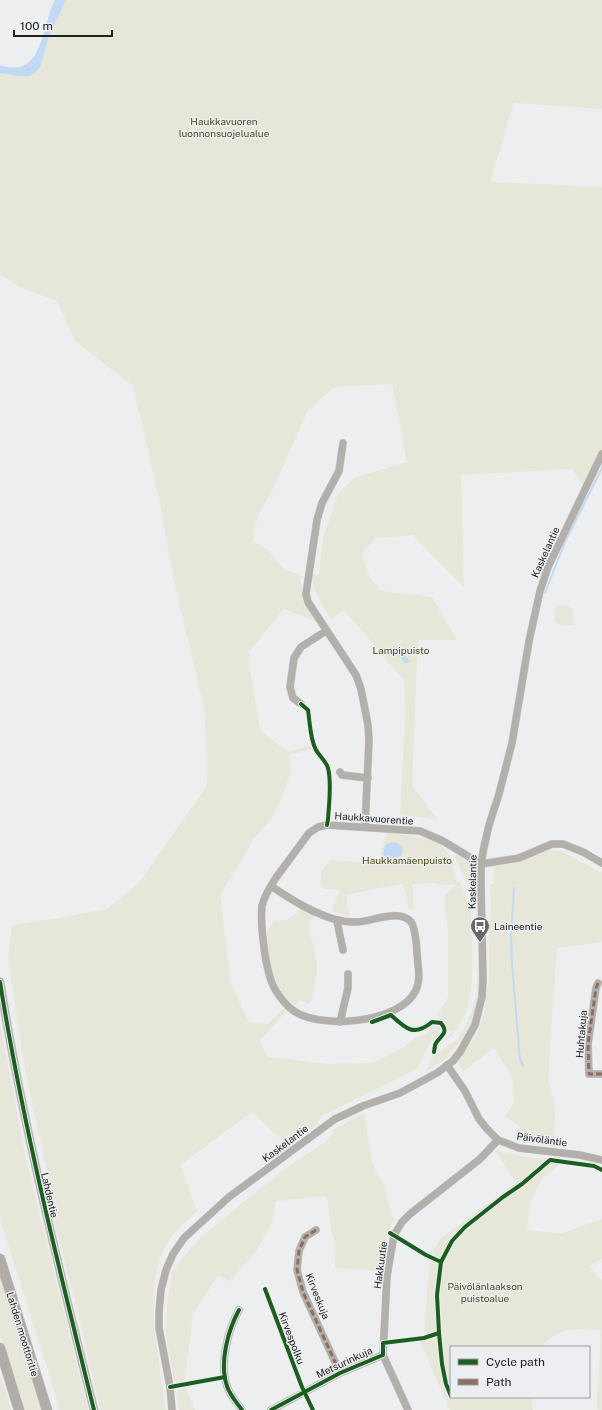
<svg xmlns="http://www.w3.org/2000/svg" width="602" height="1410" font-family="'Public Sans',sans-serif">
<style>
.green{fill:#e6e7d8}
.water{fill:#c0daf4}
.lines{fill:none;stroke-linecap:round;stroke-linejoin:round}
.stream{stroke:#c0daf4;stroke-width:2}
.minor-casing{stroke:#c9c9ca;stroke-width:8}
.major-casing{stroke:#c9c9ca;stroke-width:9}
.highway-casing{stroke:#c9c9ca;stroke-width:11}
.minor{stroke:#b3afab;stroke-width:7}
.major{stroke:#b6b2ae;stroke-width:8}
.highway{stroke:#b1aca8;stroke-width:10}
.quiet{stroke:#8d6e63;stroke-width:3;stroke-dasharray:6 3;stroke-linecap:butt}
.cycleway-casing{stroke:#eceef1;stroke-width:6}
.cycleway{stroke:#1b5e20;stroke-width:4}
.labels{text-anchor:middle;stroke-width:3;stroke-linejoin:round;paint-order:stroke}
.park-label{font-size:10px;fill:#4b4c16;stroke:#eceef1}
.street-label{font-size:10px;fill:#202021;stroke:#eceef1}
.poi-label{font-size:10px;fill:#202021;stroke:#eceef1;text-anchor:start}
</style>
<rect width="100%" height="100%" fill="#edeef0"/>
<!-- green -->
<g class="green">
<path d="M66,0H602V109L514,103L490,182L602,187V453L586,486L582,484L572,469L461,475L464,587L413,535L376,538L365,549L362,558L370,578L381,591L432,597L457,640H418L412,785L438,820L400,814L405,717L404,680L344,610L331,620L314,589L312,575L319,574L323,538L338,494L354,478L407,462L392,384L334,387L308,410L269,497C259,509 253,527 254,542L267,549L284,569L300,575C300,594 309,606 317,622L284,609L249,652L250,670L260,730L288,752L311,745V749L289,755L291,772L283,795L271,819L252,841L239,865L220,895L231,984L249,1022L268,1024L284,1008L286,1011L260,1041L268,1057L329,1064L373,1063L404,1047L415,1038L425,1035L432,1026H437L441,1028L439,1035L430,1043L417,1069L321,1116L315,1126L287,1144L252,1112L180,1165L197,1211C189,1219 178,1228 171,1237C137,1291 161,1352 165,1410H100L79,1318L51,1210L55,1208L26,1074L8,961L12,925L42,921L107,909L138,884L207,786L205,713L173,576L160,503L133,386L75,341L57,301L19,287L0,274V73L17,76L40,68L48,39Z"/>
<path d="M567,605L572,610L575,623L574,625C563,627 552,626 555,612C555,609 555,608 557,606C560,605 565,605 567,605Z"/>
<path d="M387,831L437,841L450,855L457,883L460,882C463,891 468,900 470,908C473,920 471,933 472,945C473,983 474,1023 439,1046L438,1045L443,1043L452,1031L451,1030H446L442,1021L437,1016L448,998V930L444,896L457,884L444,885L435,883L412,884L414,908L409,909L403,884L384,887L346,895L349,917L331,911L340,890L324,889L321,886V871L326,866L330,860L354,862L379,861Z"/>
<path d="M548,850L561,851L602,873V942L557,948L548,1078L555,1105L554,1144L527,1141L512,1138L521,1127L505,1116L514,1103L512,1077L494,1048L463,1071L457,1062L477,1035L484,1013L489,982V940L491,906L490,884H494L493,867L519,862Z"/>
<path d="M456,853C470,862 475,862 475,880L466,882L455,857Z"/>
<path d="M300,909L314,915L309,927L317,963V972L314,991L310,1003L308,1004L300,1000L294,1005L284,995L275,980L268,952L267,931L275,920L286,921L297,913Z"/>
<path d="M478,952H481V994L473,1019L460,1042L443,1061L429,1070L427,1069L433,1056L459,1038L472,1011L477,990L478,973Z"/>
<path d="M0,1024L26,1159L88,1410H59L53,1386L0,1219Z"/>
<path d="M364,1113L367,1126V1134L374,1168L384,1184L390,1209L394,1220C385,1236 384,1253 382,1271L335,1268L334,1239L331,1230L327,1196L276,1201L272,1222L256,1252L230,1281L218,1275L193,1314L185,1380L182,1382L174,1381L166,1335L167,1305L172,1272L185,1255L200,1238L247,1199L289,1166L325,1142L332,1135L333,1130Z"/>
<path d="M496,1150L517,1156L550,1160L561,1163L542,1179L531,1200L527,1230L560,1234L602,1219V1259L588,1266L602,1280V1410H598L597,1403L601,1330C576,1330 559,1325 542,1347H451V1397H531L533,1410H450L420,1341L424,1338L430,1254L442,1237L516,1183L495,1151Z"/>
<path d="M0,1275L42,1410H24L0,1333Z"/>
<path d="M0,1375L11,1410H0Z"/>
<path d="M185,1387L195,1410H179L177,1392Z"/>
</g>
<!-- water -->
<g class="water">
<path d="M55,0H66L48,39L40,68L30,76H17L0,73V65C44,80 41,26 55,0Z"/>
<path d="M393,645L398,649L408,659L409,661L408,663H404C403,661 402,659 401,658C395,652 393,655 393,645Z"/>
<path d="M393,842C398,843 401,844 403,850L401,856C395,858 387,860 383,854L385,845Z"/>
</g>
<g class="lines">
<!-- stream -->
<g class="stream">
<path d="M545,593L565,542L602,468"/>
<path d="M514,888L511,936L512,964L520,1060L523,1066"/>
</g>
<defs>
<g id="minor">
<path d="M343,443L339,471L322,503L317,520L306,594L308,602L356,675L361,689L368,725L369,740L365,827"/>
<path d="M301,704L293,698L290,687L294,658L301,647L326,631"/>
<path d="M340,772L342,775L368,778"/>
<path d="M271,886C293,901 329,924 356,922C370,922 400,908 411,922C415,927 417,947 417,954C418,966 421,979 416,990C401,1024 315,1031 290,1008C272,991 269,978 265,955C263,939 260,922 262,906C264,897 270,887 275,879L309,833L318,827L327,825L420,831L443,841L481,864L519,858L552,844H563L583,852L602,863"/>
<path d="M337,921L343,950"/>
<path d="M598,983L596,988L588,1044L589,1074H602"/>
<path d="M340,1022L348,988V974"/>
<path d="M447,1065L465,1091L479,1119L487,1129L498,1140L519,1148L580,1155L602,1160"/>
<path d="M316,1230L305,1237L299,1251L297,1270L303,1292L340,1373"/>
<path d="M239,1310C228,1330 219,1363 227,1386C229,1394 237,1403 242,1410"/>
<path d="M172,1410L170,1387L159,1328V1312L161,1290L166,1270L173,1254L184,1238L229,1197L335,1119L363,1106L400,1093L437,1073L453,1061L460,1052L475,1025L482,997L483,979L481,885V864L484,847L489,825L499,794L512,743L529,641L540,591L548,567L602,454"/>
<path d="M271,1410L340,1373L383,1355"/>
<path d="M408,1410L383,1355L387,1276L394,1235L402,1222L410,1214L480,1159L498,1140"/>
</g>
<path id="major" d="M0,982C23,1126 59,1268 94,1410"/>
<g id="highway">
<path d="M0,1259L47,1410"/>
<path d="M0,1348L19,1410"/>
</g>
</defs>
<!-- minor casing -->
<use href="#minor" class="minor-casing"/>
<!-- major casing -->
<use href="#major" class="major-casing"/>
<!-- highway casing -->
<use href="#highway" class="highway-casing"/>
<!-- minor -->
<use href="#minor" class="minor"/>
<!-- major -->
<use href="#major" class="major"/>
<!-- highway -->
<use href="#highway" class="highway"/>
<!-- quiet -->
<g class="quiet">
<path d="M598,983L596,988L588,1044L589,1074H602"/>
<path d="M316,1230L305,1237L299,1251L297,1270L303,1292L340,1373"/>
</g>
<defs>
<g id="cycleway">
<path d="M301,704L308,710C310,723 310,739 316,750C320,757 326,761 328,768C332,784 329,803 328,819L327,825"/>
<path d="M0,982C23,1126 59,1268 94,1410"/>
<path d="M372,1022L391,1015C406,1029 414,1037 432,1022L441,1023C450,1034 439,1036 435,1045C435,1046 434,1052 434,1052"/>
<path d="M390,1233L426,1255L441,1262"/>
<path d="M265,1289L302,1387L313,1410"/>
<path d="M239,1310C228,1330 219,1363 227,1386C229,1394 237,1403 242,1410"/>
<path d="M170,1387L225,1377"/>
<path d="M451,1396L446,1384L442,1364L439,1333L437,1295L441,1262L452,1241L465,1227L503,1197L522,1184L550,1160L594,1166L602,1170"/>
<path d="M271,1410L340,1373L383,1355V1343L424,1338L439,1333"/>
</g>
</defs>
<!-- cycleway casing -->
<use href="#cycleway" class="cycleway-casing"/>
<!-- cycleway -->
<use href="#cycleway" class="cycleway"/>
</g>
<!-- icons -->
<defs>
<symbol id="bus-pin" viewBox="-11 -11 22 30"><path d="M0 17L-7.5 6A9.5 9.5 0 1 1 7.5 6Z" fill="#686869" stroke="#eceef1"/><path d="M-5-6H5V4H4V6H2V4H-2V6H-4V4H-5ZM-3.5-4V0h7V-4ZM-3.5 1.2v1.5H-2V1.2ZM2 1.2v1.5H3.5V1.2Z" fill="#fff"/></symbol>
</defs>
<g fill-rule="evenodd">
<use href="#bus-pin" x="469" y="915" width="22" height="30"/>
</g>
<g class="labels">
<!-- park labels -->
<g class="park-label">
<text x="224" y="125">Haukkavuoren<tspan x="224" dy="12">luonnonsuojelualue</tspan></text>
<text x="401" y="654">Lampipuisto</text>
<text x="407" y="864">Haukkamäenpuisto</text>
<text x="485" y="1290">Päivölänlaakson<tspan x="485" dy="12">puistoalue</tspan></text>
</g>
<!-- street labels -->
<g class="street-label">
<text transform="translate(545 552) rotate(-66)" y="4">Kaskelantie</text>
<text transform="translate(374 818) rotate(4)" y="4">Haukkavuorentie</text>
<text transform="translate(472 882) rotate(-89)" y="4">Kaskelantie</text>
<text transform="translate(581 1034) rotate(-85)" y="4">Huhtakuja</text>
<text transform="translate(542 1139) rotate(8)" y="4">Päivöläntie</text>
<text transform="translate(285 1143) rotate(-37)" y="4">Kaskelantie</text>
<text transform="translate(50 1195) rotate(77)" y="4">Lahdentie</text>
<text transform="translate(380 1265) rotate(-82)" y="4">Hakkuutie</text>
<text transform="translate(318 1296) rotate(68)" y="4">Kirveskuja</text>
<text transform="translate(23 1334) rotate(73)" y="4">Lahden moottoritie</text>
<text transform="translate(292 1338) rotate(69)" y="4">Kirvespolku</text>
<text transform="translate(344 1362) rotate(-25)" y="4">Metsurinkuja</text>
</g>
<!-- poi labels -->
<g class="poi-label">
<text x="494" y="930">Laineentie</text>
</g>
</g>
<!-- legend -->
<rect x="450" y="1346" width="140" height="52" fill="#eceef1" stroke="#9a9c9e"/>
<rect x="458" y="1359" width="20" height="6" fill="#1b5e20" stroke="#9a9c9e"/>
<text x="486" y="1366" font-size="12" fill="#202021">Cycle path</text>
<rect x="458" y="1379" width="20" height="6" fill="#8d6e63" stroke="#9a9c9e"/>
<text x="486" y="1386" font-size="12" fill="#202021">Path</text>
<!-- scale -->
<path d="M14 30v6h98v-6" fill="none" stroke="#202021" stroke-width="2"/>
<text x="20" y="30" font-size="12" fill="#202021" stroke="#eceef1" stroke-width="3" paint-order="stroke">100 m</text>
</svg>
